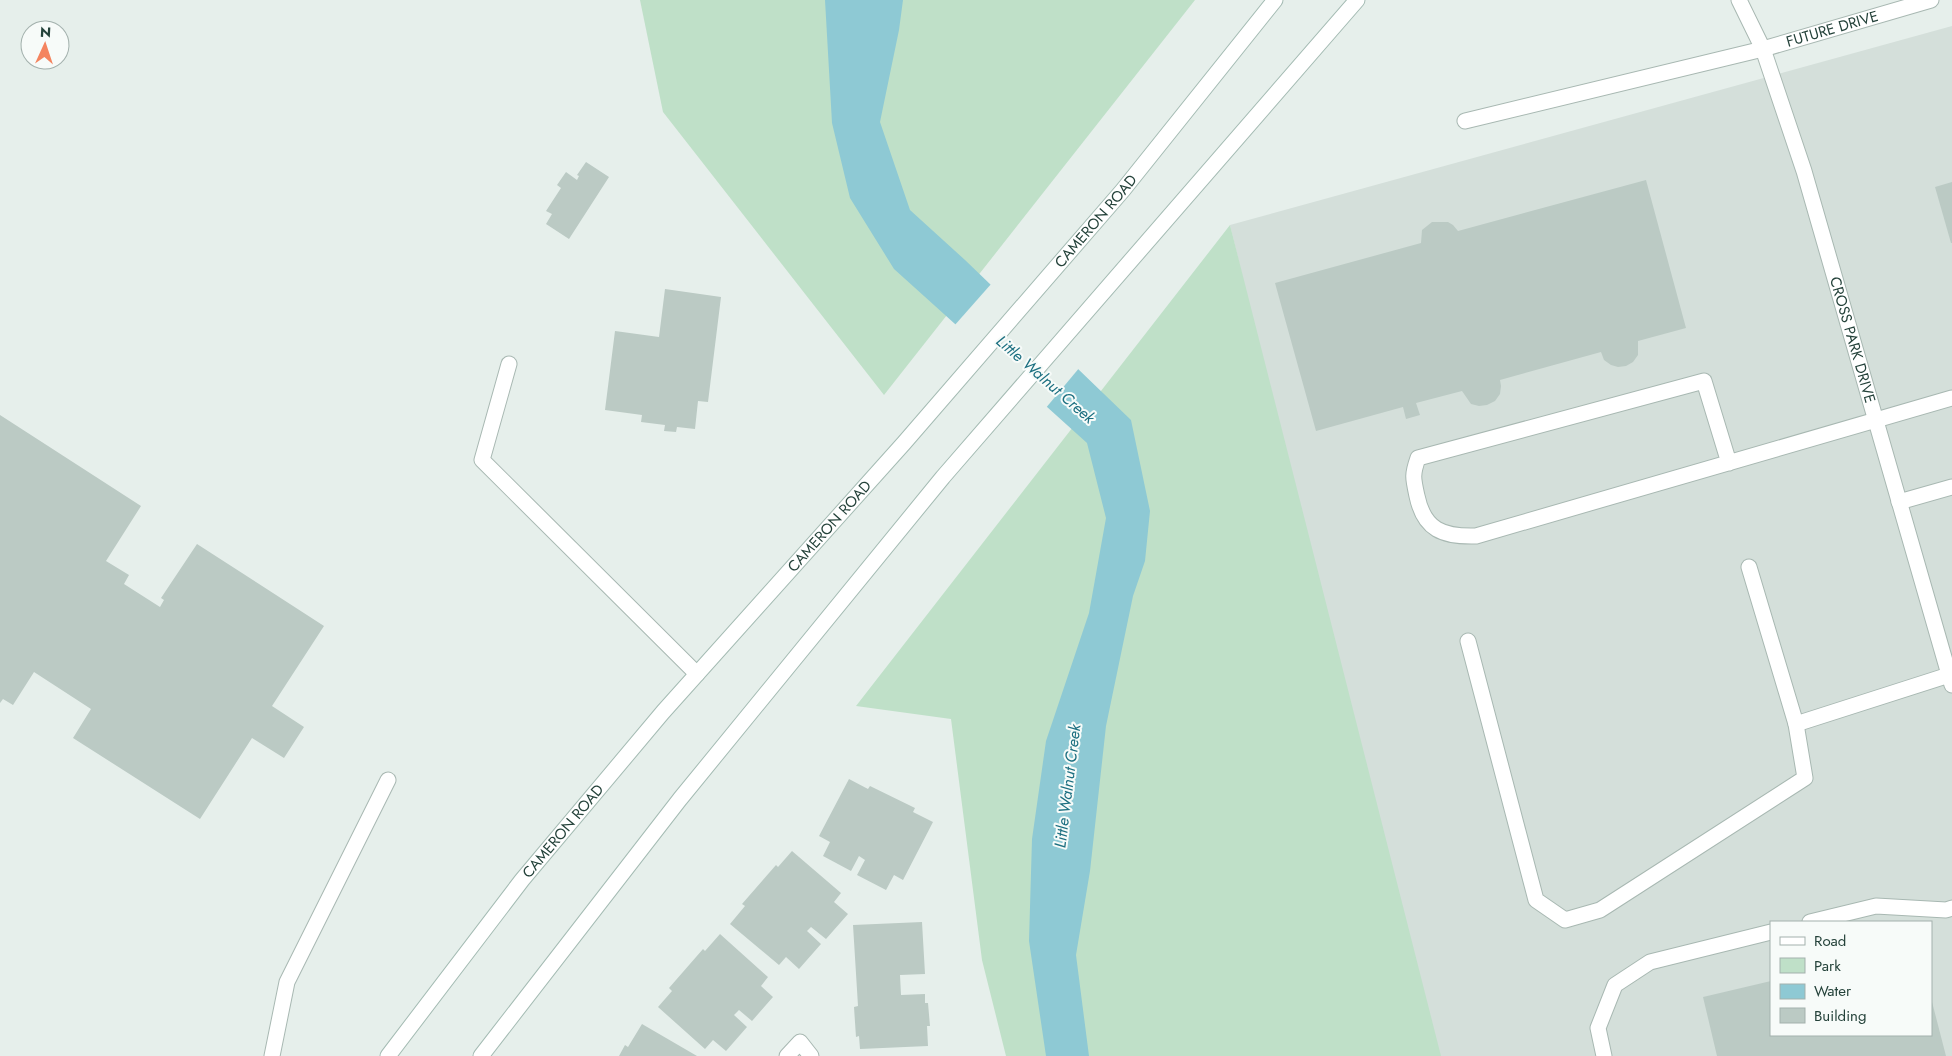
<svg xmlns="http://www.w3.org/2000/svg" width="1952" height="1056" font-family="Jost,sans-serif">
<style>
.built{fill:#d4dfda;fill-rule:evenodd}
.green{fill:#bfe0c8}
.water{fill:#8ec9d4}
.pier{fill:#e6efeb}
.building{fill:#bbcac4}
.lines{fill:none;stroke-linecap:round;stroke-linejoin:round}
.service-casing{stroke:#a8b8b2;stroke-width:17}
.minor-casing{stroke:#a8b8b2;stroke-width:17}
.tertiary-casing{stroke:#a8b8b2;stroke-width:17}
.secondary-casing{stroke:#a4bbb3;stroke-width:17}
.service{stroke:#fff;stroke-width:15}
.minor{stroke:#fff;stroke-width:15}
.tertiary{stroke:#fff;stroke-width:15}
.secondary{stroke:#fff;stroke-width:15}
.labels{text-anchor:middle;stroke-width:4;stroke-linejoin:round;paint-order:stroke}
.street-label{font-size:15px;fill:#24423a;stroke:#f7fbf9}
.water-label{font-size:16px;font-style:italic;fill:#1c6f80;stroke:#f7fbf9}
</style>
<rect width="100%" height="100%" fill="#e6efeb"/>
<!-- built -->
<path class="built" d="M1952,26V1056H1431L1230,225ZM1771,922H1931V1035H1771Z"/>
<!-- green -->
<g class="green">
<path d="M640,0H1195L884,395L663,112Z"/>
<path d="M1230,225L1441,1056H1006L982,960L951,719L856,706Z"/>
</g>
<!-- water -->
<path class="water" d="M825,0H903L899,30L880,122L910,210L965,260L1131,420L1150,511L1145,561L1133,596L1106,726L1090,871L1076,955L1089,1056H1046L1029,941L1032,839L1046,741L1089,613L1106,518L1087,443L894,269L850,198L832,123Z"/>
<!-- pier -->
<path class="pier" d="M992,283L1080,367L1045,409L954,326Z"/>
<!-- building -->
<g class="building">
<path d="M586,162L609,177L569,239L546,224L552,214L546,211L561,188L557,185L566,172L577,180L579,176L577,175Z"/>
<path d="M1646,180L1686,328L1638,341V355L1633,362L1626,366L1618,367L1611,365L1604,360L1601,352L1500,380L1501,386L1500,394L1495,401L1487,405L1479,406L1471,404L1462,391L1416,403L1420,415L1406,419L1403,407L1316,431L1275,283L1421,243L1422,230L1432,222H1448L1453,225L1458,231Z"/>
<path d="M1952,182V243H1951L1935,187Z"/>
<path d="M665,289L721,297L708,402L698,401L695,429L677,427L676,432L664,431L665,425L641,422L642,415L605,410L615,331L659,337Z"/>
<path d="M0,415L141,506L106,561L129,575L124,584L160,607L164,600L161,598L197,544L324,626L272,706L304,727L284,758L252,738L200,819L73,738L91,709L34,672L13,705L3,699L0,703Z"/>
<path d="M849,779L868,789L870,786L915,808L913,812L933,822L903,880L894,875L886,890L857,875L865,860L859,856L851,871L823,856L830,842L819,836Z"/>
<path d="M792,851L841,893L834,902L848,914L826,939L811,927L807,931L821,944L799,969L786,957L779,965L730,924L745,906L742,904L776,865L778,867Z"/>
<path d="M922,922L925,974L900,975L901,995L925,994V1003H928L930,1026H927L928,1046L860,1049L859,1036L856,1037L854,1007L858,1006L853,925Z"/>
<path d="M720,934L768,977L761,986L773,997L752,1021L739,1010L734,1015L747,1027L726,1051L713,1040L705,1049L658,1007L672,991L669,988L703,949L705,951Z"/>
<path d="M1771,981V1035H1931V998L1946,1056H1717L1703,997Z"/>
<path d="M642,1024L697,1056H619L625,1045L628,1047Z"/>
</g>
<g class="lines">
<defs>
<g id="service">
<path d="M1465,121L1763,49"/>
<path d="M509,364L482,460L697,674"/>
<path d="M1729,463L1704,381L1418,458C1412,475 1413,478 1417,496C1424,530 1443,537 1476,536L1952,398"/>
<path d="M1899,502L1952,487"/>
<path d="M1749,567L1796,724L1952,674"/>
<path d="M1468,641L1536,900L1565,920L1600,910L1805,778L1796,724"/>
<path d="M1810,922L1876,906L1946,910L1952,908"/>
<path d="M272,1056L287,982L388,780"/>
<path d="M787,1056L800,1042L811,1056"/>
<path d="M1604,1056L1598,1028L1615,985L1650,962L1771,932"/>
</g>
<g id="minor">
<path id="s1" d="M1763,49L1931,0"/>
</g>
<g id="tertiary">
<path id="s2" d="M1739,0L1763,49L1804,171L1952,685"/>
</g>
<g id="secondary">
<path id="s3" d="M388,1056L522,880L663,712L904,443L1123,190L1275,0"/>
<path d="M481,1056L680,799L943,477L1357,0"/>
</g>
</defs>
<!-- service casing -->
<use href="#service" class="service-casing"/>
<!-- minor casing -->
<use href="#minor" class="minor-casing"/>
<!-- tertiary casing -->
<use href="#tertiary" class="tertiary-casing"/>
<!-- secondary casing -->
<use href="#secondary" class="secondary-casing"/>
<!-- service -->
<use href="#service" class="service"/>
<!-- minor -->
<use href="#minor" class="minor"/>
<!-- tertiary -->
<use href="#tertiary" class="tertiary"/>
<!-- secondary -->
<use href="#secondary" class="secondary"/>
</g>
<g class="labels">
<!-- street labels -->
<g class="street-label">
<text dy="5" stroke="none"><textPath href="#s1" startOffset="72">FUTURE DRIVE</textPath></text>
<text dy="5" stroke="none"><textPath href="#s3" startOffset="1095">CAMERON ROAD</textPath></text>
<text dy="5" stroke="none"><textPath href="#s2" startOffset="359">CROSS PARK DRIVE</textPath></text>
<text dy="5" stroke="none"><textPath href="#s3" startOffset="690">CAMERON ROAD</textPath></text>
<text dy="5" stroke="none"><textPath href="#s3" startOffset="285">CAMERON ROAD</textPath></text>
</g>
<!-- water labels -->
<g class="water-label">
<text transform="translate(1046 379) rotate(41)" y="6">Little Walnut Creek</text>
<text transform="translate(1067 786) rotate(-83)" y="6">Little Walnut Creek</text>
</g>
</g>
<!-- legend -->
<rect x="1770" y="921" width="162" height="115" fill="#f7fbf9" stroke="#a3b1ad"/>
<rect x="1780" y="937" width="25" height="8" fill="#ffffff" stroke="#a3b1ad"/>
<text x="1814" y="946" font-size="15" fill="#24423a">Road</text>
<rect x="1780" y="958" width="25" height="15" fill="#bfe0c8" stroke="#a3b1ad"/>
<text x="1814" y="971" font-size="15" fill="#24423a">Park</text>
<rect x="1780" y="984" width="25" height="15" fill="#8ec9d4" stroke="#a3b1ad"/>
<text x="1814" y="996" font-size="15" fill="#24423a">Water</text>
<rect x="1780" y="1008" width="25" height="15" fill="#bbcac4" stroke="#a3b1ad"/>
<text x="1814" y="1021" font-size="15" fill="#24423a">Building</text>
<!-- north arrow -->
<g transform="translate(45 45) rotate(3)"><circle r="24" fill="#f7fbf9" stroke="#a3b1ad"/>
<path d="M0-4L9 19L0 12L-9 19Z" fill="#f4845f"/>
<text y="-8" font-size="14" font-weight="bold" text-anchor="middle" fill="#24423a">N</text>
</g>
</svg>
